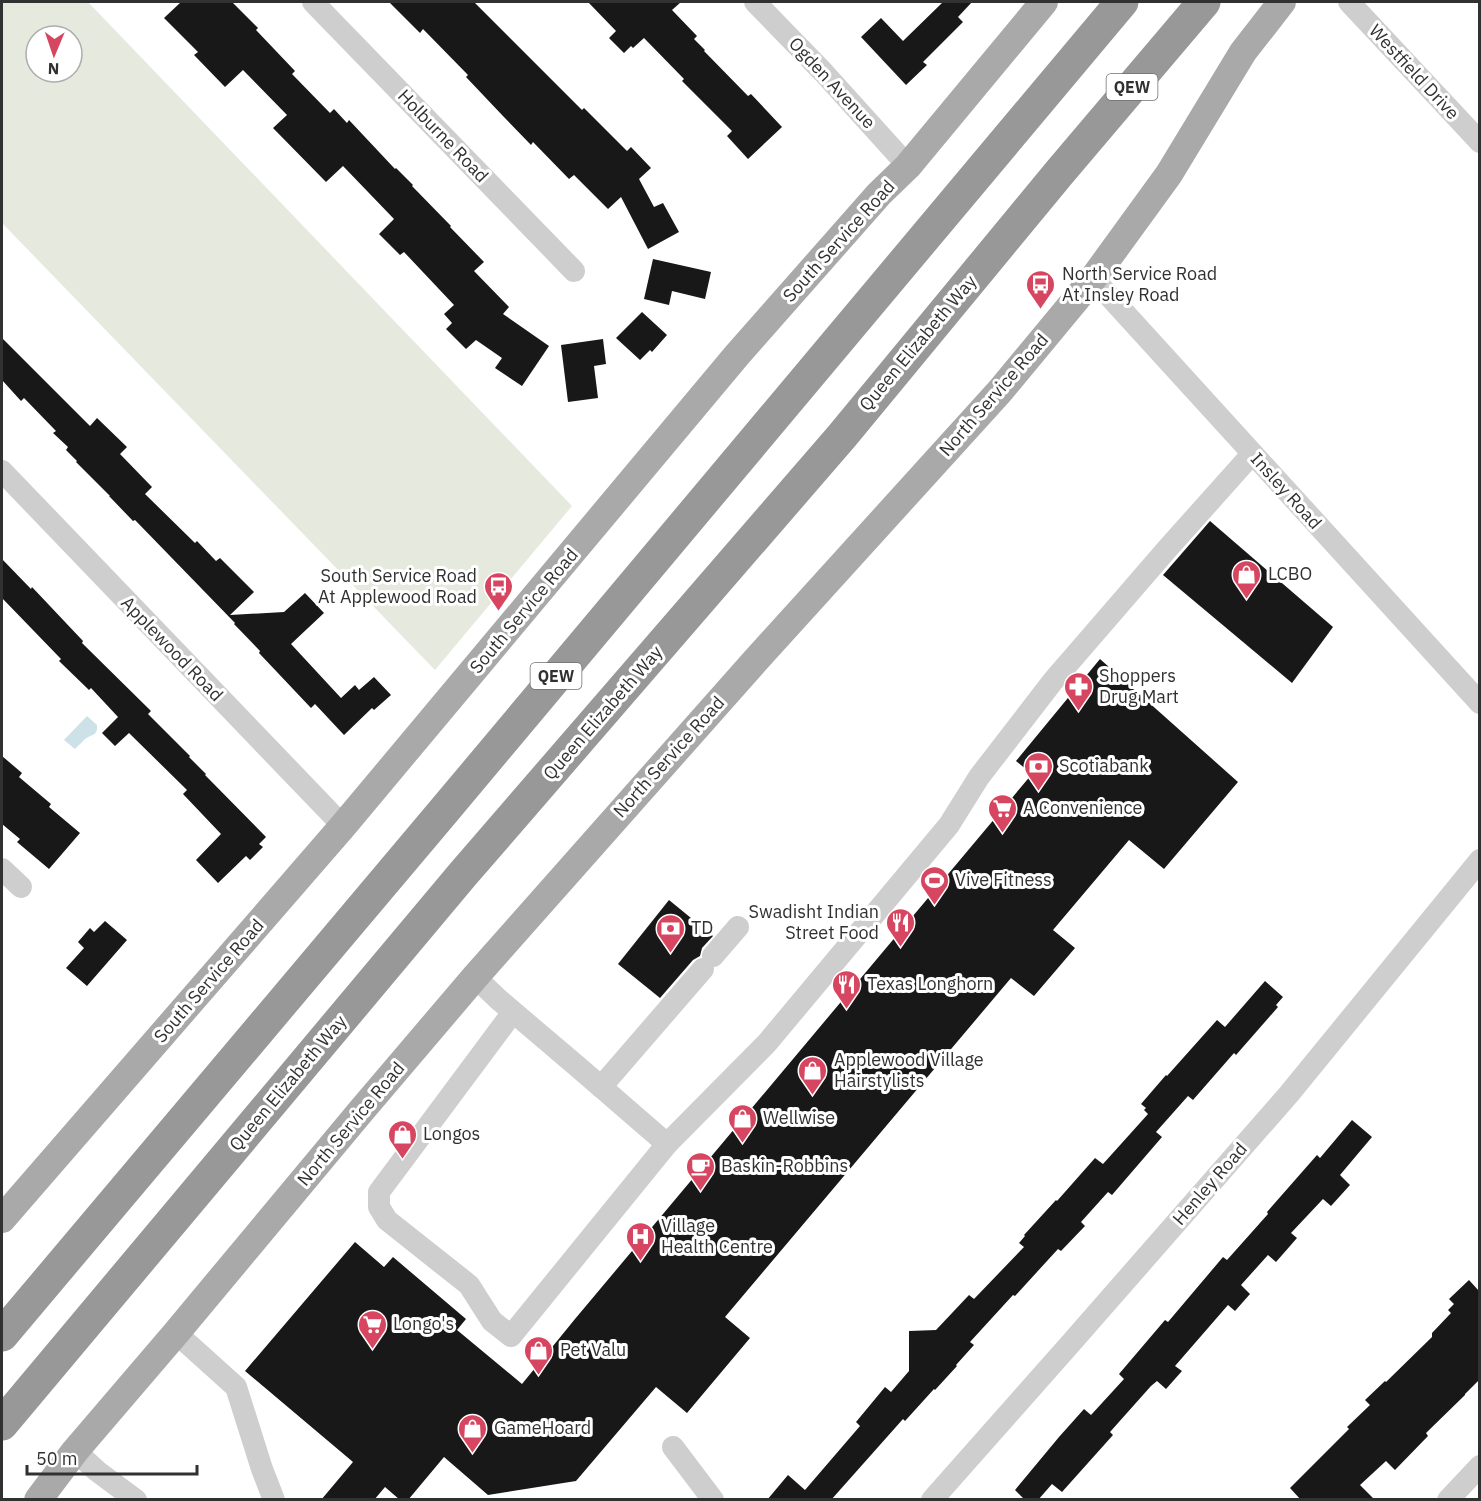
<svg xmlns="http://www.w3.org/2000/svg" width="1481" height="1501" font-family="'IBM Plex Sans',sans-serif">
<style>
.green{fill:#e5e9de;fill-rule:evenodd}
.water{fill:#cce1e8}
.building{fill:#181818}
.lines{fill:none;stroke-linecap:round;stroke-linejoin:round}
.minor{stroke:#cecece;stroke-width:22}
.major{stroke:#a9a9a9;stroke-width:28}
.highway{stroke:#989898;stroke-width:33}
.labels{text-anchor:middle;stroke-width:6;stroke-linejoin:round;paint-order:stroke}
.shield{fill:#fff;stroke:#6f6f6f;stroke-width:1.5}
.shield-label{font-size:16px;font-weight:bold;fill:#313131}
.street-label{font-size:18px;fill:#313131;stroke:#fff}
.poi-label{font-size:18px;fill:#313131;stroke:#fff;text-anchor:start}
</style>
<rect width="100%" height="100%" fill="#fff"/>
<!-- green -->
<path class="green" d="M2,2H88L572,506L435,670L2,223ZM36,36H72V72H36Z"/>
<!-- water -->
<path class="water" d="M87,716L97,725C98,736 92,734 85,739C82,742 78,746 75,749L64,740Z"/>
<!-- building -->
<g class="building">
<path d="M181,2H232L258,28L256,30L295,71L292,74L330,113L334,109L347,123L349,120L395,169L396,168L413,185L412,186L451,226L450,227L484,262L474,271L509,307L503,314L549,346L522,386L495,368L502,358L476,340L466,349L446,329L452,323L444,314L454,305L404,252L400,255L379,234L394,219L343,166L326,182L273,128L287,115L243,70L225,87L194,55L198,52L164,18Z"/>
<path d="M389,2H474L582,110L584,108L627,151L631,147L651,168L639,179L654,207L663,203L679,232L648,249L621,197L608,209L574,175L569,179L533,142L531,145L502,115L466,77L468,75L423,29L420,33Z"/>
<path d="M588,2H681L672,10L697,36L694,39L705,50L704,51L748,96L751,94L782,127L748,159L727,136L732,131L682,81L684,79L644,38L633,48L631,46L624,53L609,38L616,31Z"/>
<path d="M943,2H972L958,17L963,22L923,62L927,65L906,85L861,37L881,18L903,41Z"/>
<path d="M653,259L711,272L705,299L672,291L669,305L644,299Z"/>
<path d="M642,312L667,335L652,352L650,350L640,360L616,338Z"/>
<path d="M2,338L90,426L97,418L127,447L120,454L152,487L145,494L195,543L197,541L216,561L220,558L254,592L230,615L284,612L305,593L324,613L291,644L341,698L355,685L359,690L374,677L391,695L374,710L372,708L344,735L315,704L311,708L259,653L260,651L234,624L235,623L135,520L133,521L109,496H110L76,462L77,461L66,450L68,447L53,433L56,431L24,398L21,401L2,380Z"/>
<path d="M603,339L606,364L594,366L598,398L568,402L561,345Z"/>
<path d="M1210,521L1333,627L1292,683L1163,575Z"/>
<path d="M2,559L31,589L32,587L83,641L82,643L151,711L148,714L190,756L189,757L206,774L205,775L266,837L259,844L263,847L250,860L246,856L218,883L196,860L221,834L183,794L187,790L129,733L115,746L102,733L118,717L91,688L89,690L59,661L61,659L2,598Z"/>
<path d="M1100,659L1238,782L1164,869L1129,840L1053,930L1075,948L1034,996L1011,978L725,1317L750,1338L687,1413L656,1387L576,1481L488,1495L444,1457L408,1500H400L385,1487L374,1500H321L353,1462L245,1371L355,1242L384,1267L393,1257L466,1319L457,1330L522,1384L575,1319L1032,774L1016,761Z"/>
<path d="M2,756L22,773L19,777L51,804L49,807L80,833L49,869L17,842L20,839L2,824Z"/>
<path d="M669,900L713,936L702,948L700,956L693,960L660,998L618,964Z"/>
<path d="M105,921L127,940L87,986L66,968L84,948L78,942L90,928L94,932Z"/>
<path d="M1265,981L1283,997L1276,1005L1278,1007L1236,1055L1234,1053L1193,1100L1188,1096L1156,1132L1162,1137L1112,1195L1108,1192L1081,1222L1085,1226L1061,1251L1058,1249L1015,1296L1013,1295L970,1342L974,1345L956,1365L957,1366L935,1390L934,1389L905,1421L903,1419L831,1500H767L788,1475L805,1490L860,1426L856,1422L885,1387L891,1392L909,1371V1331L936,1330L969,1295L974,1299L1024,1247L1019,1243L1025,1236L1024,1235L1056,1200L1057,1201L1095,1158L1103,1164L1148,1114L1144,1110L1146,1108L1141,1104L1166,1075L1167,1076L1217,1020L1225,1027Z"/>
<path d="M1352,1120L1372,1137L1340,1175L1350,1185L1331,1206L1323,1199L1291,1233L1297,1238L1276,1262L1268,1255L1241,1285L1250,1294L1235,1311L1228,1305L1175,1366L1182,1371L1166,1389L1157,1381L1151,1386L1110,1432L1113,1435L1062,1492L1052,1484L1038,1500H1025L1015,1490L1059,1437L1084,1409L1091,1415L1124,1379L1119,1374L1165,1320L1168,1322L1223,1257L1227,1260L1268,1214L1267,1212L1317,1155L1320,1158Z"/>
<path d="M1469,1280L1479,1291V1380L1465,1394V1395L1426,1433L1428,1436L1395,1470L1386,1461L1360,1485L1375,1500H1301L1290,1488L1349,1429L1347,1427L1370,1405L1365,1400L1385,1381L1386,1382L1432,1337V1333L1451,1313L1448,1310L1454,1304L1449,1299Z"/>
</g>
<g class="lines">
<!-- minor -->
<g class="minor">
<path d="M313,2L574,271"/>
<path d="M755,2L824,73L908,166"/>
<path d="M1349,2L1480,142"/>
<path d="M1092,280L1100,286L1480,703"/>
<path d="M2,471L343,826"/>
<path d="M2,869L21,887"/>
<path d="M713,956L738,927"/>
<path d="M475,977L498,999L578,1067L667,1144"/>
<path d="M513,1012L379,1192V1207L387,1220L469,1285L492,1321L511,1336L667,1144L767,1043L949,825L979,777L1053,681L1168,548L1252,454"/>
<path d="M601,1087L703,969"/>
<path d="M176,1333L236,1387L262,1469L274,1500"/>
<path d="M673,1447L713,1500"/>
<path d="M75,1451L97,1471L136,1500"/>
<path d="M932,1500L1071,1343L1289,1094L1480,860"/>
<path d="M1448,1500L1480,1466"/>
</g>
<!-- major -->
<g class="major">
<path d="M2,1219L343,826L737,355L879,194L908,166L1044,2"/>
<path d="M38,1500L75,1451L176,1333L361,1111L475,977L755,661L1000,391L1092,280L1169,174L1243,52L1282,2"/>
</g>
<!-- highway -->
<g class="highway">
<path d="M2,1335L442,813L1122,2"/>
<path d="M2,1424L463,874L842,436L1059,173L1204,2"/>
</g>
</g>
<!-- icons -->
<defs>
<symbol id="bus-pin" viewBox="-11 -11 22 30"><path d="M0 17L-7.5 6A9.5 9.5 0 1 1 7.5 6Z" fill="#d64661" stroke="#fff"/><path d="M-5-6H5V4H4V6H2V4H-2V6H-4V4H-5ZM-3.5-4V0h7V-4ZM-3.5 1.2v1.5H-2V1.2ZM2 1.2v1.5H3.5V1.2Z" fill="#fff"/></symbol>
<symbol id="shop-pin" viewBox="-11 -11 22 30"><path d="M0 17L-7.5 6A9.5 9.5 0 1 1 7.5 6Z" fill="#d64661" stroke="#fff"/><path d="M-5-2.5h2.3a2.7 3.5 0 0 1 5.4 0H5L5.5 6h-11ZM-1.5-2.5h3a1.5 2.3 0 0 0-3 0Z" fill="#fff"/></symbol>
<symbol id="pharmacy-pin" viewBox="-11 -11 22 30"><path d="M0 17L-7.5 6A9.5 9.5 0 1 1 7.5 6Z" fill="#d64661" stroke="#fff"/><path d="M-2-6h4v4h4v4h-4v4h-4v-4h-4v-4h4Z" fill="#fff"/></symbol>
<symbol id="bank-pin" viewBox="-11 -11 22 30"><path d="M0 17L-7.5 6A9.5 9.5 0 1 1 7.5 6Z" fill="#d64661" stroke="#fff"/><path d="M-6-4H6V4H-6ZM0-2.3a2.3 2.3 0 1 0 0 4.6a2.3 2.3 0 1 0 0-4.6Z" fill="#fff"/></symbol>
<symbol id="supermarket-pin" viewBox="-11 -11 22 30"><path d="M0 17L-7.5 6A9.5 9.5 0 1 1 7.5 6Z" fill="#d64661" stroke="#fff"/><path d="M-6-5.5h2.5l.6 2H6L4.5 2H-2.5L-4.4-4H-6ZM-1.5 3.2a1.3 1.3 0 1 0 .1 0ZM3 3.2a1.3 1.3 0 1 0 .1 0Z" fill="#fff"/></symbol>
<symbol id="stadium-pin" viewBox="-11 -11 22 30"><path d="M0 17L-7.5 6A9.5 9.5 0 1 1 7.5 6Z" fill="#d64661" stroke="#fff"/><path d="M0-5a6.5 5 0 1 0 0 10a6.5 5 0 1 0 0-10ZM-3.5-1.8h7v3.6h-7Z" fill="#fff"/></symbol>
<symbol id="restaurant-pin" viewBox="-11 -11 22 30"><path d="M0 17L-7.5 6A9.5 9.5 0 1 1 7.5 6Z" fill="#d64661" stroke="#fff"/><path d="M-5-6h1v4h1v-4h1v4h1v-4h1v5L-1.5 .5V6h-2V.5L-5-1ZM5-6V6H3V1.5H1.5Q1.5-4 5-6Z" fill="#fff"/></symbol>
<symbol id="cafe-pin" viewBox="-11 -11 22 30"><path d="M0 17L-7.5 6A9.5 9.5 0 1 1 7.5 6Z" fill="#d64661" stroke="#fff"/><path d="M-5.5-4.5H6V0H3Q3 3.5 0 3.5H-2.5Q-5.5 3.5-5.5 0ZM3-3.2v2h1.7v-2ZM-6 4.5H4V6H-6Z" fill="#fff"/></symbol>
<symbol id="hospital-pin" viewBox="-11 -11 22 30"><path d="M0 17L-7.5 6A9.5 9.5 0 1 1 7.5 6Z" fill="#d64661" stroke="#fff"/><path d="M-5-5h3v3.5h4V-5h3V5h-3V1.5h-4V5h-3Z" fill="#fff"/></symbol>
</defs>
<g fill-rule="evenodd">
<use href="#bus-pin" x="1024" y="268" width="33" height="45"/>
<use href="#shop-pin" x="1230" y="558" width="33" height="45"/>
<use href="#bus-pin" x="482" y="570" width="33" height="45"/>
<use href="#pharmacy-pin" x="1062" y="670" width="33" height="45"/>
<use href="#bank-pin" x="1022" y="750" width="33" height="45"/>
<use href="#supermarket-pin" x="986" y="792" width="33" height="45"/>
<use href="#stadium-pin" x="918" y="864" width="33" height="45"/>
<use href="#restaurant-pin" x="884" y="906" width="33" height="45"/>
<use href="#bank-pin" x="654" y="912" width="33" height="45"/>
<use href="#restaurant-pin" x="830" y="968" width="33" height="45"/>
<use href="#shop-pin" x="796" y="1054" width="33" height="45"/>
<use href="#shop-pin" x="726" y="1102" width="33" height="45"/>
<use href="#shop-pin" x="386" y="1118" width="33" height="45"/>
<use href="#cafe-pin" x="684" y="1150" width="33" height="45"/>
<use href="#hospital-pin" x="624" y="1220" width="33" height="45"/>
<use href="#supermarket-pin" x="356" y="1308" width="33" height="45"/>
<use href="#shop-pin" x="522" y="1334" width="33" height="45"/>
<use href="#shop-pin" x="456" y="1412" width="33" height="45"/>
</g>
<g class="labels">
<!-- shield labels -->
<g class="shield">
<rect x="1106.5" y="74" width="51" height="26" rx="4.5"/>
<rect x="530.5" y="663" width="51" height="26" rx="4.5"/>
</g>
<g class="shield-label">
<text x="1132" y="93">QEW</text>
<text x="556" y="682">QEW</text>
</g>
<!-- street labels -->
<g class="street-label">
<text transform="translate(1414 72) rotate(47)" y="6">Westfield Drive</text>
<text transform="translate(832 83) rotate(47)" y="6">Ogden Avenue</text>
<text transform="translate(443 136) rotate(46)" y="6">Holburne Road</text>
<text transform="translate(839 241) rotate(-48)" y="6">South Service Road</text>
<text transform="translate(918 343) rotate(-50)" y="6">Queen Elizabeth Way</text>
<text transform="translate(994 395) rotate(-49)" y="6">North Service Road</text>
<text transform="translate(1286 491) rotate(48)" y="6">Insley Road</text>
<text transform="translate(524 611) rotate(-50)" y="6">South Service Road</text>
<text transform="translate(172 649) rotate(46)" y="6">Applewood Road</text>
<text transform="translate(603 713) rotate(-49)" y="6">Queen Elizabeth Way</text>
<text transform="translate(669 757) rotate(-48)" y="6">North Service Road</text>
<text transform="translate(209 981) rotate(-49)" y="6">South Service Road</text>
<text transform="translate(288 1083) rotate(-50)" y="6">Queen Elizabeth Way</text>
<text transform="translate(351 1124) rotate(-50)" y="6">North Service Road</text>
<text transform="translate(1210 1184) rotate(-49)" y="6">Henley Road</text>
</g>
<!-- poi labels -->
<g class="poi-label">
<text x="1062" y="280">North Service Road<tspan x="1062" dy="21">At Insley Road</tspan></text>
<text x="1268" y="580">LCBO</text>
<text x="477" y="582" text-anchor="end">South Service Road<tspan x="477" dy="21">At Applewood Road</tspan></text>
<text x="1099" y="682">Shoppers<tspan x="1099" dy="21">Drug Mart</tspan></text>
<text x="1059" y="772">Scotiabank</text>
<text x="1023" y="814">A Convenience</text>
<text x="955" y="886">Vive Fitness</text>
<text x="879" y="918" text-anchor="end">Swadisht Indian<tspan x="879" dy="21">Street Food</tspan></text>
<text x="691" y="934">TD</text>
<text x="867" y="990">Texas Longhorn</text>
<text x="834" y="1066">Applewood Village<tspan x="834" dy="21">Hairstylists</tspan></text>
<text x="763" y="1124">Wellwise</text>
<text x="423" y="1140">Longos</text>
<text x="721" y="1172">Baskin-Robbins</text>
<text x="661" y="1232">Village<tspan x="661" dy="21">Health Centre</tspan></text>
<text x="393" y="1330">Longo's</text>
<text x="560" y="1356">Pet Valu</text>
<text x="494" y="1434">GameHoard</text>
</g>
</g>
<!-- border -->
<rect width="1481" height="1501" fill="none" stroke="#313131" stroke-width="6"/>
<!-- north arrow -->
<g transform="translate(54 54) rotate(182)"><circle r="28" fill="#ffffff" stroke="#adadad" stroke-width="1.5"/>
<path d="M0-4.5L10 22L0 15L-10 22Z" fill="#d64661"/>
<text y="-9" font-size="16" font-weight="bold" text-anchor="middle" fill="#313131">N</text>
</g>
<!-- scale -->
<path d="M27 1465v9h170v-9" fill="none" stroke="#313131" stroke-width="3"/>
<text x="36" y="1465" font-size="18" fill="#313131" stroke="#ffffff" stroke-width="4.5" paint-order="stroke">50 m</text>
</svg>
